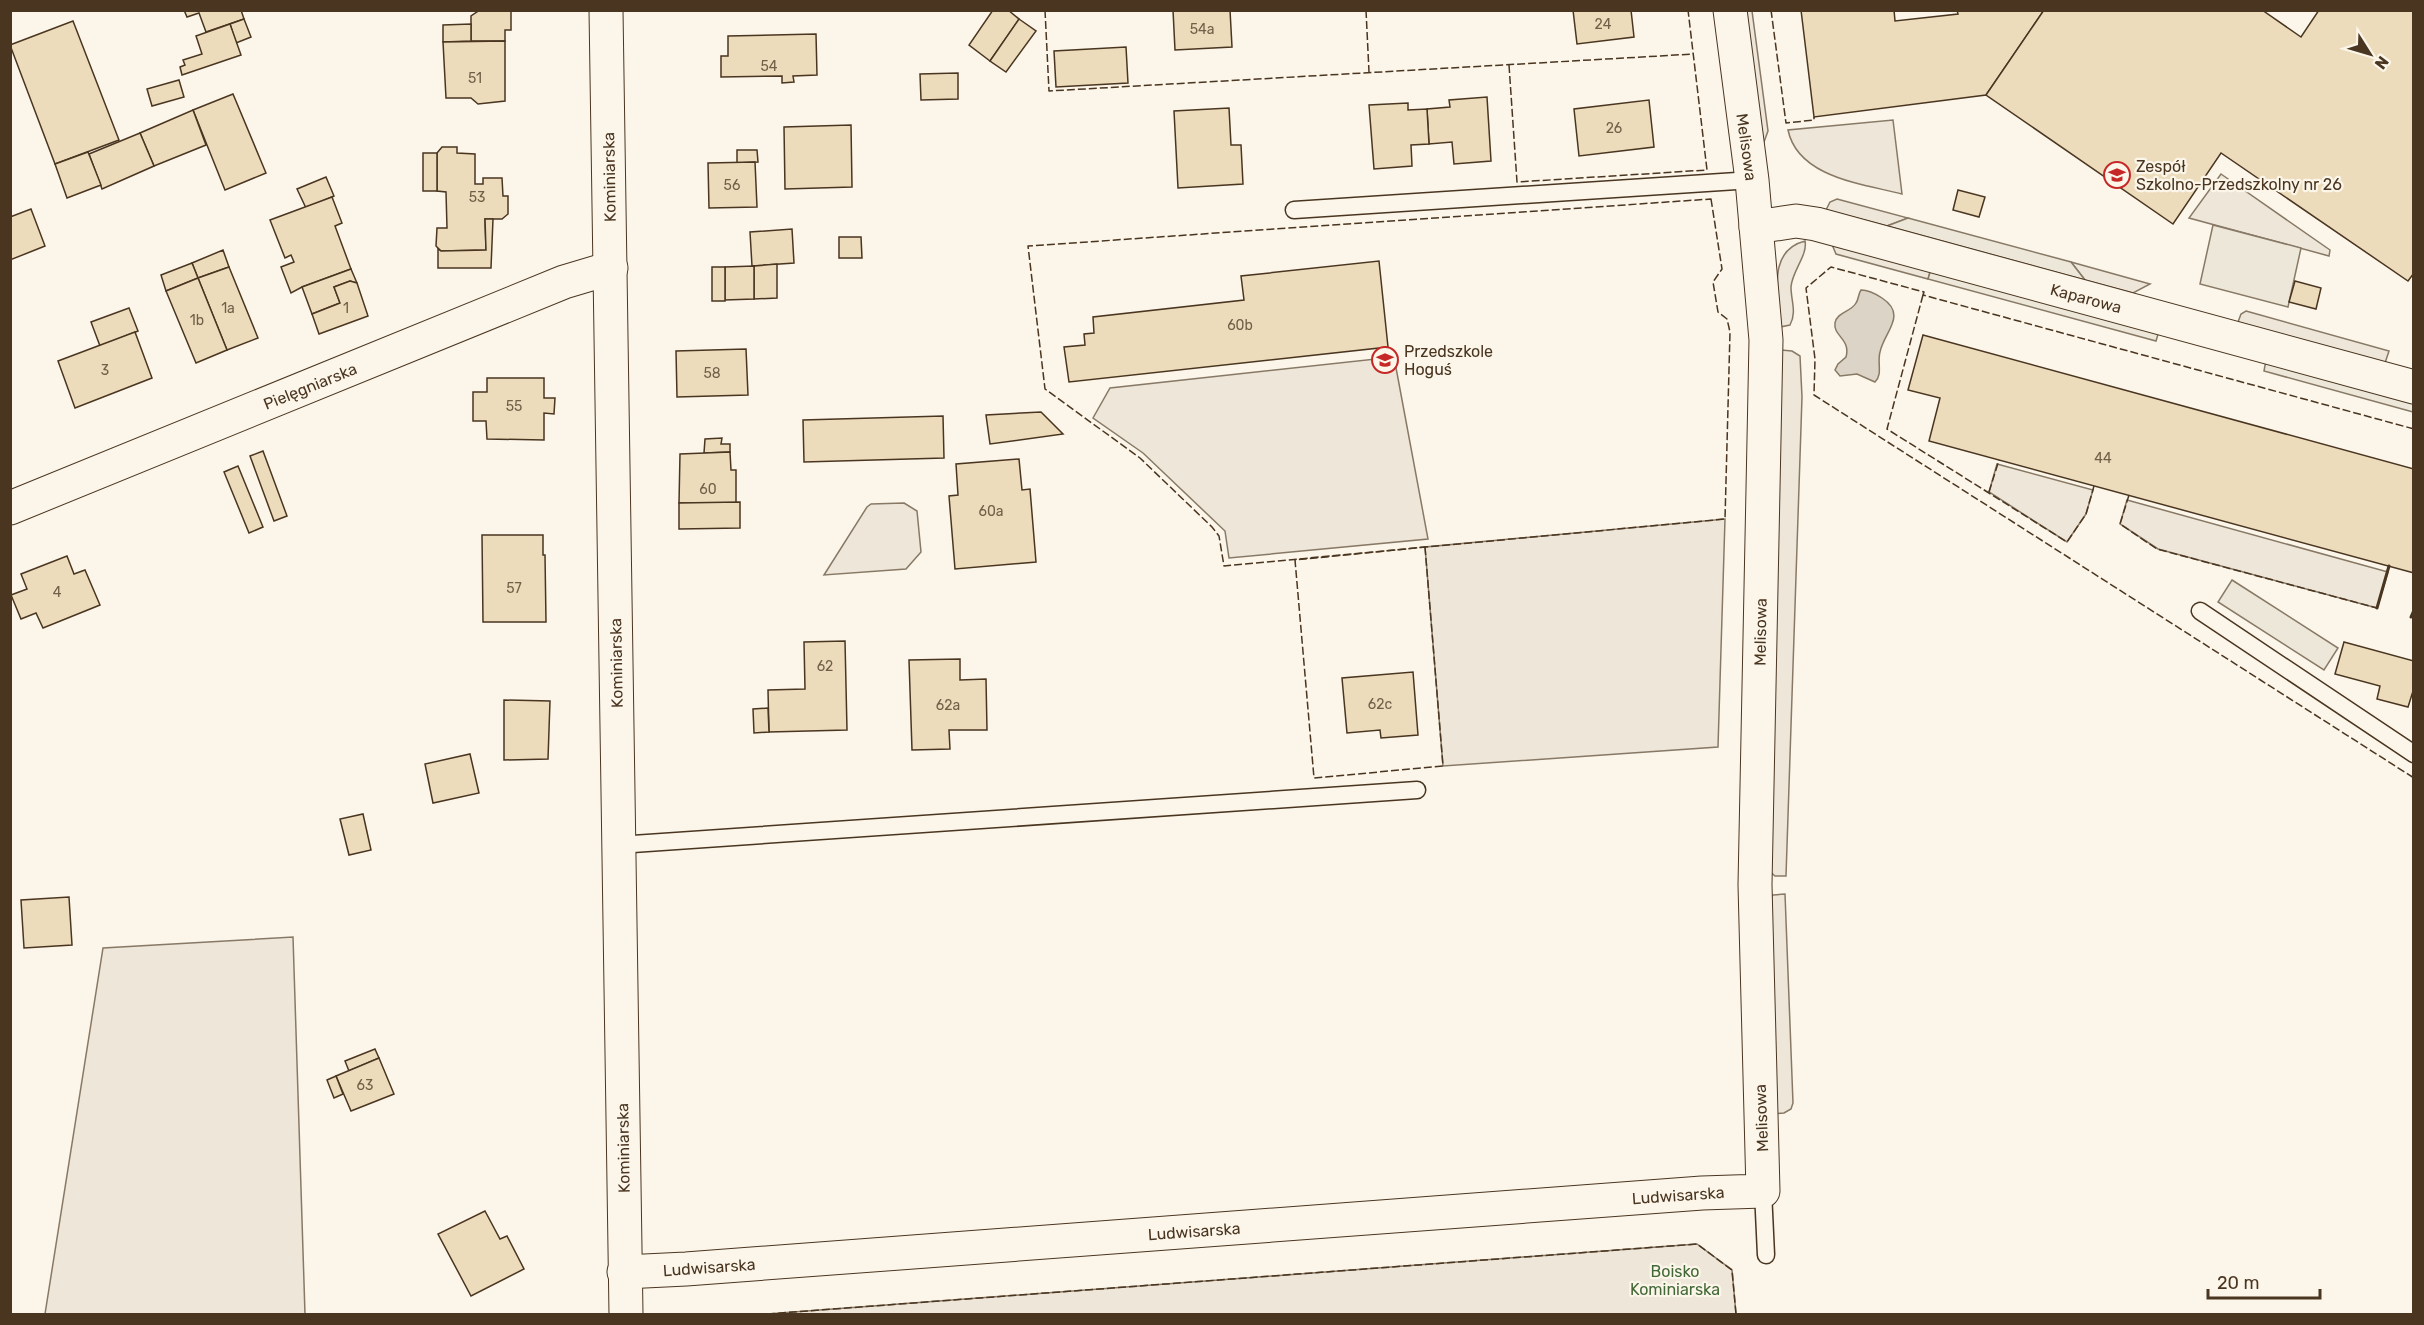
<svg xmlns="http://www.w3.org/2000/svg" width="2424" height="1325" font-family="Rubik,sans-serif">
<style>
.green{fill:#ede6d9;stroke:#887966;stroke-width:1.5}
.parking{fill:#ede7d9;stroke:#887966;stroke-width:1.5}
.water{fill:#dcd4c6;stroke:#887966;stroke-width:1.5}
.building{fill:#ecdcbc;stroke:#4a3520;stroke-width:1.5}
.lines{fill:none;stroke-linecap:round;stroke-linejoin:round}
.service-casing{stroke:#4a3520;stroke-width:19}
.minor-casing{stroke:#4a3520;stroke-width:35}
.tertiary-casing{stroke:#4a3520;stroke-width:35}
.service{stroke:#fbf6e9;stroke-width:16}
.minor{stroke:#fbf6e9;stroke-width:33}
.tertiary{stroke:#fbf6e9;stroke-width:33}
.fence{stroke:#4a3520;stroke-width:1.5;stroke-dasharray:8 3;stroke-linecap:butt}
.wall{stroke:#4a3520;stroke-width:3}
.labels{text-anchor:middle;stroke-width:4.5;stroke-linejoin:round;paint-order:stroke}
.number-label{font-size:14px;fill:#725f47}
.street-label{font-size:16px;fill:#4a3520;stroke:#fbf6e9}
.poi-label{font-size:16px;fill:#4a3520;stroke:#fbf6e9;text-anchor:start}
.park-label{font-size:16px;fill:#436837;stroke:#fbf6e9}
</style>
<rect width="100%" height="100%" fill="#fbf6e9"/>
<!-- green -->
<g class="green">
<path d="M1744,11H1752L1768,131L1764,142H1761Z"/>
<path d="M1893,120L1902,194C1864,184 1798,178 1788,130Z"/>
<path d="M2221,174L2330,250L2329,256L2189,218Z"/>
<path d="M1837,199L1908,218L1887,226L1826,210L1830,202Z"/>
<path d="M1805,241C1808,255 1792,271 1791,287C1791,301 1797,312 1790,325L1780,327C1779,296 1766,251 1805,241Z"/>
<path d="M1831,242L1931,269L1928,279L1836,254Z"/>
<path d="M2071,262L2150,284L2133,293L2085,280Z"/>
<path d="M2246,311L2389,351L2385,363L2238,322L2241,314Z"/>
<path d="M1781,350L1792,351L1800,356L1802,397L1786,876H1775L1767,869Z"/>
<path d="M1394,357L1428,539L1229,558L1225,531L1143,453L1093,418L1110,388Z"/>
<path d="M1997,464L2093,490L2086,514L2067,542L1989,492Z"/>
<path d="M2127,500L2388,572L2377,608L2158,549L2120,524Z"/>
<path d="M904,503L917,511L921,552L906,569L824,575L867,507L871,504Z"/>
<path d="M1725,519L1718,747L1443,766L1425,547Z"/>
<path d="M1785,894L1793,1103L1791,1109L1784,1113L1773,1114L1766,902L1773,895Z"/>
<path d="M293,937L305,1314H45L103,948Z"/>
<path d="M1697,1244L1732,1270L1736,1314H767Z"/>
</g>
<!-- parking -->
<g class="parking">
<path d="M1908,218L2071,262L2085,280L1887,226Z"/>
<path d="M2213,225L2301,248L2288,307L2200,284Z"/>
<path d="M1931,269L2159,331L2156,341L1928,279Z"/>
<path d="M2266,360L2413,400V412L2264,371Z"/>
<path d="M2232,580L2338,648L2324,670L2218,602Z"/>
</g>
<!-- water -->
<path class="water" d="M1861,290C1869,290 1876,294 1882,298C1908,315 1884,332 1880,352C1877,362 1883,375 1875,382L1857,374L1840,376L1835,370L1838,364L1846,357C1851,339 1833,336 1835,323C1837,312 1851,312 1856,303C1859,299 1858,294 1861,290Z"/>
<!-- building -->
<g class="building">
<path d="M184,10H241L244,19L206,32L199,13L187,17Z"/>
<path d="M480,10H511V30H505V41H471V16Z"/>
<path d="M993,10H1008L1019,19L990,61L969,45Z"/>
<path d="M1173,10H1230L1232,47L1175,50Z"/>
<path d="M1573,10H1631L1634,37L1577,44Z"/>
<path d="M1801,10H1894L1895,21L1958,14L1957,10H2042V13L1986,95L1814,117Z"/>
<path d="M2044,10H2262L2301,37L2319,10H2414V273L2408,281L2221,153L2173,224L1986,95Z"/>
<path d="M244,19L251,37L236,43L230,24Z"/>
<path d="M1019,19L1036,31L1006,72L990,61Z"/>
<path d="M73,21L119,140L55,164L10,45Z"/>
<path d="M230,24L241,55L182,75L180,67L185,65L183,60L202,54L196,36Z"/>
<path d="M471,24V41L443,42V25Z"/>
<path d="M816,34L817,75L793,76L794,82L782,83V76L721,77V56H728V36Z"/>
<path d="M505,41V101L478,104L471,98H446L443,42Z"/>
<path d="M1126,47L1128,83L1056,87L1054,51Z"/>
<path d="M958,73V99L921,100L920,74Z"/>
<path d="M179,80L184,97L152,106L147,89Z"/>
<path d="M233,94L266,173L225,190L193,110Z"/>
<path d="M1487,97L1491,161L1454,164L1452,142L1429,144L1427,109L1450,107L1449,100Z"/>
<path d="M1649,100L1654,147L1579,156L1574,109Z"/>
<path d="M1408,103V110L1427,109L1429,144L1411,145L1412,166L1374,169L1369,105Z"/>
<path d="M1229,108L1231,145H1241L1243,184L1178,188L1174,111Z"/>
<path d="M193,110L206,145L154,166L140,133Z"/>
<path d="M851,125L852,187L785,189L784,127Z"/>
<path d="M140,133L154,166L102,189L89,154Z"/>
<path d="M442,147H457V153L475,154V184H483V178H502L503,196H508V214L502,219H485L486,250L441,251L436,246L437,228H447L446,192L437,191V153Z"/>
<path d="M737,150H757L758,162L737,163Z"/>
<path d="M88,152L101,185L67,198L55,164Z"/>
<rect x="423" y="153" width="14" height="38"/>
<path d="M755,162L757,207L709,208L708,163Z"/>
<path d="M326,177L334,196L306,208L297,189Z"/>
<path d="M1958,190L1985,197L1979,217L1953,210Z"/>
<path d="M332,197L342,223L335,226L351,269L302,287L291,293L281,267L294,262L291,255L285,258L270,220Z"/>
<path d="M31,209L45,246L10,260V217Z"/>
<path d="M485,219H493L491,268H438V249L441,251L486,250Z"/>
<path d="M792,229L794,263L752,266L750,232Z"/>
<path d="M839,237H861L862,258H839Z"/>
<path d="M223,250L229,267L198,278L192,263Z"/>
<path d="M1379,261L1388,347L1069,382L1064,347L1085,345L1084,334L1094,333L1093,317L1244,300L1241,276Z"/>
<path d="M192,263L198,278L166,291L161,275Z"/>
<path d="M777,264V298L754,299V266Z"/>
<path d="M754,266V299L725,300V267Z"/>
<path d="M229,267L258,338L227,350L198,278Z"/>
<rect x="712" y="267" width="13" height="34"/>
<path d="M351,269L357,283L350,281L334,287L340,303L312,314L302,287Z"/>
<path d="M198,278L227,350L196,363L166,291Z"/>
<path d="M350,281L357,283L368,316L319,334L312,314L340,303L334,287Z"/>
<path d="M2295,281L2321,288L2316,309L2289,302Z"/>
<path d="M129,308L138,331L100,346L91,322Z"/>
<path d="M135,332L152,378L75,408L58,361Z"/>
<path d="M1923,335L2414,469V573L1929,441L1940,398L1908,390Z"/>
<path d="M746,349L748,395L677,397L676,351Z"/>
<path d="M487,378H544V398H555L554,414L544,413V440L487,439L486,421H473V392H487Z"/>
<path d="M1041,412L1063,434L990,444L986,415Z"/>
<path d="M943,416L944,458L804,462L803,420Z"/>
<path d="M722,438L721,444H730V452L704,453L705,439Z"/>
<path d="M263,451L287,516L274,521L250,456Z"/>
<path d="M730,452L731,470H736V503H679L680,454Z"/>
<path d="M1019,459L1022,490L1030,489L1036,562L955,569L949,496L958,495L956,464Z"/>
<path d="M238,466L263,527L249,533L224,472Z"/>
<path d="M740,502V528L679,529V503Z"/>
<path d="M482,535H543V555H545L546,622H483Z"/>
<path d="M67,556L74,574L85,570L100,605L43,628L36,613L21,619L11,595L27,589L21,574Z"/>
<path d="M845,641L847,730L769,732L768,690L805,689L804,642Z"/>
<path d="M2344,642L2414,661V688L2408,707L2377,699L2380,686L2335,674Z"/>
<path d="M960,659V680L986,679L987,730H949L950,749L912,750L909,660Z"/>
<path d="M1413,672L1418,735L1381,738L1380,730L1347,733L1342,678Z"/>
<path d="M504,700L550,701L548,759L504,760Z"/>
<path d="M768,708L769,732L754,733L753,709Z"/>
<path d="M470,754L479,793L433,803L425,764Z"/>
<path d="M363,814L371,850L349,855L340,819Z"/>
<path d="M69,897L72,945L24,948L21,900Z"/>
<path d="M375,1049L379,1058L349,1071L345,1061Z"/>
<path d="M379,1058L394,1094L351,1111L336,1076Z"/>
<path d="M336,1076L343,1094L334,1098L327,1080Z"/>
<path d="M485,1211L500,1239L507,1236L524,1269L471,1296L438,1234Z"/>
</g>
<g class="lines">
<defs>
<g id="service">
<path d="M1294,210L1752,180"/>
<path d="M2200,611L2414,754"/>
<path d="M618,845L1417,790"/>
<path d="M1763,1191L1766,1255"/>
</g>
<g id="minor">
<path d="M1756,227L1796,221L1816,224L2414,387"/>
<path d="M10,508L564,282L611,268"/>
<path d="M624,1272L686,1269L1702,1193L1763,1191L1755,885L1766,340L1752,180L1730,10"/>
</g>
<path id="tertiary" d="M606,10L626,1314"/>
</defs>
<!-- service casing -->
<use href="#service" class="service-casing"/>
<!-- minor casing -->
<use href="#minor" class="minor-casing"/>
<!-- tertiary casing -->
<use href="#tertiary" class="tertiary-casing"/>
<!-- service -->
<use href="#service" class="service"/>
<!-- minor -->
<use href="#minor" class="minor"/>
<!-- tertiary -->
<use href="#tertiary" class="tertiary"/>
<!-- fence -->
<g class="fence">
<path d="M1045,10L1049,91L1694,54"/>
<path d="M1366,10L1369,72"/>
<path d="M1771,10L1786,123L1814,120V117"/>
<path d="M1509,65L1517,182L1707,170L1688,10"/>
<path d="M1711,199L1722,269L1713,282L1718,312L1727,319L1730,332L1725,519L1224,566L1219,536L1212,527L1140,458L1045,389L1028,246Z"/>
<path d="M1923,295L1887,429L2067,542L2086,514L2094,486"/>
<path d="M2414,429L1923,295L1924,292L1831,267L1806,288L1815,359L1814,395L2414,778"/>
<path d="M1989,492L1999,460"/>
<path d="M2129,495L2120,524L2157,549L2377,608"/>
<path d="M1425,547L1443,766L1314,778L1295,560Z"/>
<path d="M2411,617L2414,618"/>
<path d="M767,1314L1697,1244L1732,1270L1736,1314"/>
</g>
<!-- wall -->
<g class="wall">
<path d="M2377,608L2389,566"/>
<path d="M2411,617L2414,610"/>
</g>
</g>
<!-- icons -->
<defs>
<symbol id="school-ring" viewBox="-11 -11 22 22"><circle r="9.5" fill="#fbf6e9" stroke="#c62828" stroke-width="1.5"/><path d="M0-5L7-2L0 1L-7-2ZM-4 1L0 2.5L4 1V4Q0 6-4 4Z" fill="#c62828"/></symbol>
</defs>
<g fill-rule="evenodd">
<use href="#school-ring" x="2102" y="160" width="30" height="30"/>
<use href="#school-ring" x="1370" y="345" width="30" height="30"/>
</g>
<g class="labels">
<!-- number labels -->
<g class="number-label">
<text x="1603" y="29">24</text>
<text x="1202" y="34">54a</text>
<text x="769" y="71">54</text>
<text x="475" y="83">51</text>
<text x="1614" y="133">26</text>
<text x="732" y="190">56</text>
<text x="477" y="202">53</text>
<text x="228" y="313">1a</text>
<text x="346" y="313">1</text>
<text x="197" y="325">1b</text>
<text x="1240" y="330">60b</text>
<text x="105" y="375">3</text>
<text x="712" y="378">58</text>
<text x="514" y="411">55</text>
<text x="2103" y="463">44</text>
<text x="708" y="494">60</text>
<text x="991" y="516">60a</text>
<text x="514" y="593">57</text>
<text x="57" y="597">4</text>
<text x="825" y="671">62</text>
<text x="1380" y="709">62c</text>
<text x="948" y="710">62a</text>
<text x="365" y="1090">63</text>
</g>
<!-- street labels -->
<g class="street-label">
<text transform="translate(1747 147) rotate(82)" y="6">Melisowa</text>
<text transform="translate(609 177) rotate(-91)" y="6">Kominiarska</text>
<text transform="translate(2086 298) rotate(15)" y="6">Kaparowa</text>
<text transform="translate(310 386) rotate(-22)" y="6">Pielęgniarska</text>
<text transform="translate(1760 632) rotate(-89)" y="6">Melisowa</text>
<text transform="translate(616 663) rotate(-91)" y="6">Kominiarska</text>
<text transform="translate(1761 1118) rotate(-92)" y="6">Melisowa</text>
<text transform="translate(623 1148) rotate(-91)" y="6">Kominiarska</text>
<text transform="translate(1678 1195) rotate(-4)" y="6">Ludwisarska</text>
<text transform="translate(1194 1231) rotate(-4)" y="6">Ludwisarska</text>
<text transform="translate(709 1267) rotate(-4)" y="6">Ludwisarska</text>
</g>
<!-- poi labels -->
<g class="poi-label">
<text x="2136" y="172">Zespół<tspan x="2136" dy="18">Szkolno-Przedszkolny nr 26</tspan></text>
<text x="1404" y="357">Przedszkole<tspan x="1404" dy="18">Hoguś</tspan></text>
</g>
<!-- park labels -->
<g class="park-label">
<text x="1675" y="1277">Boisko<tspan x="1675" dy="18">Kominiarska</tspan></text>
</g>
</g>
<!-- border -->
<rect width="2424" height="1325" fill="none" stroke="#4a3520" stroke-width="24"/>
<!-- north arrow -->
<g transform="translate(2370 54) rotate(127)" stroke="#fbf6e9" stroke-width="4.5" paint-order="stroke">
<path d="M0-4.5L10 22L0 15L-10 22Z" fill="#4a3520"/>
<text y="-9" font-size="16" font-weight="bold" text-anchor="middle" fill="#4a3520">N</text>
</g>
<!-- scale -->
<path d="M2208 1289v9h112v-9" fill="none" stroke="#4a3520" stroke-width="3"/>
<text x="2217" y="1289" font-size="18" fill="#4a3520" stroke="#fbf6e9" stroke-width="4.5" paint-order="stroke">20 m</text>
</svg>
